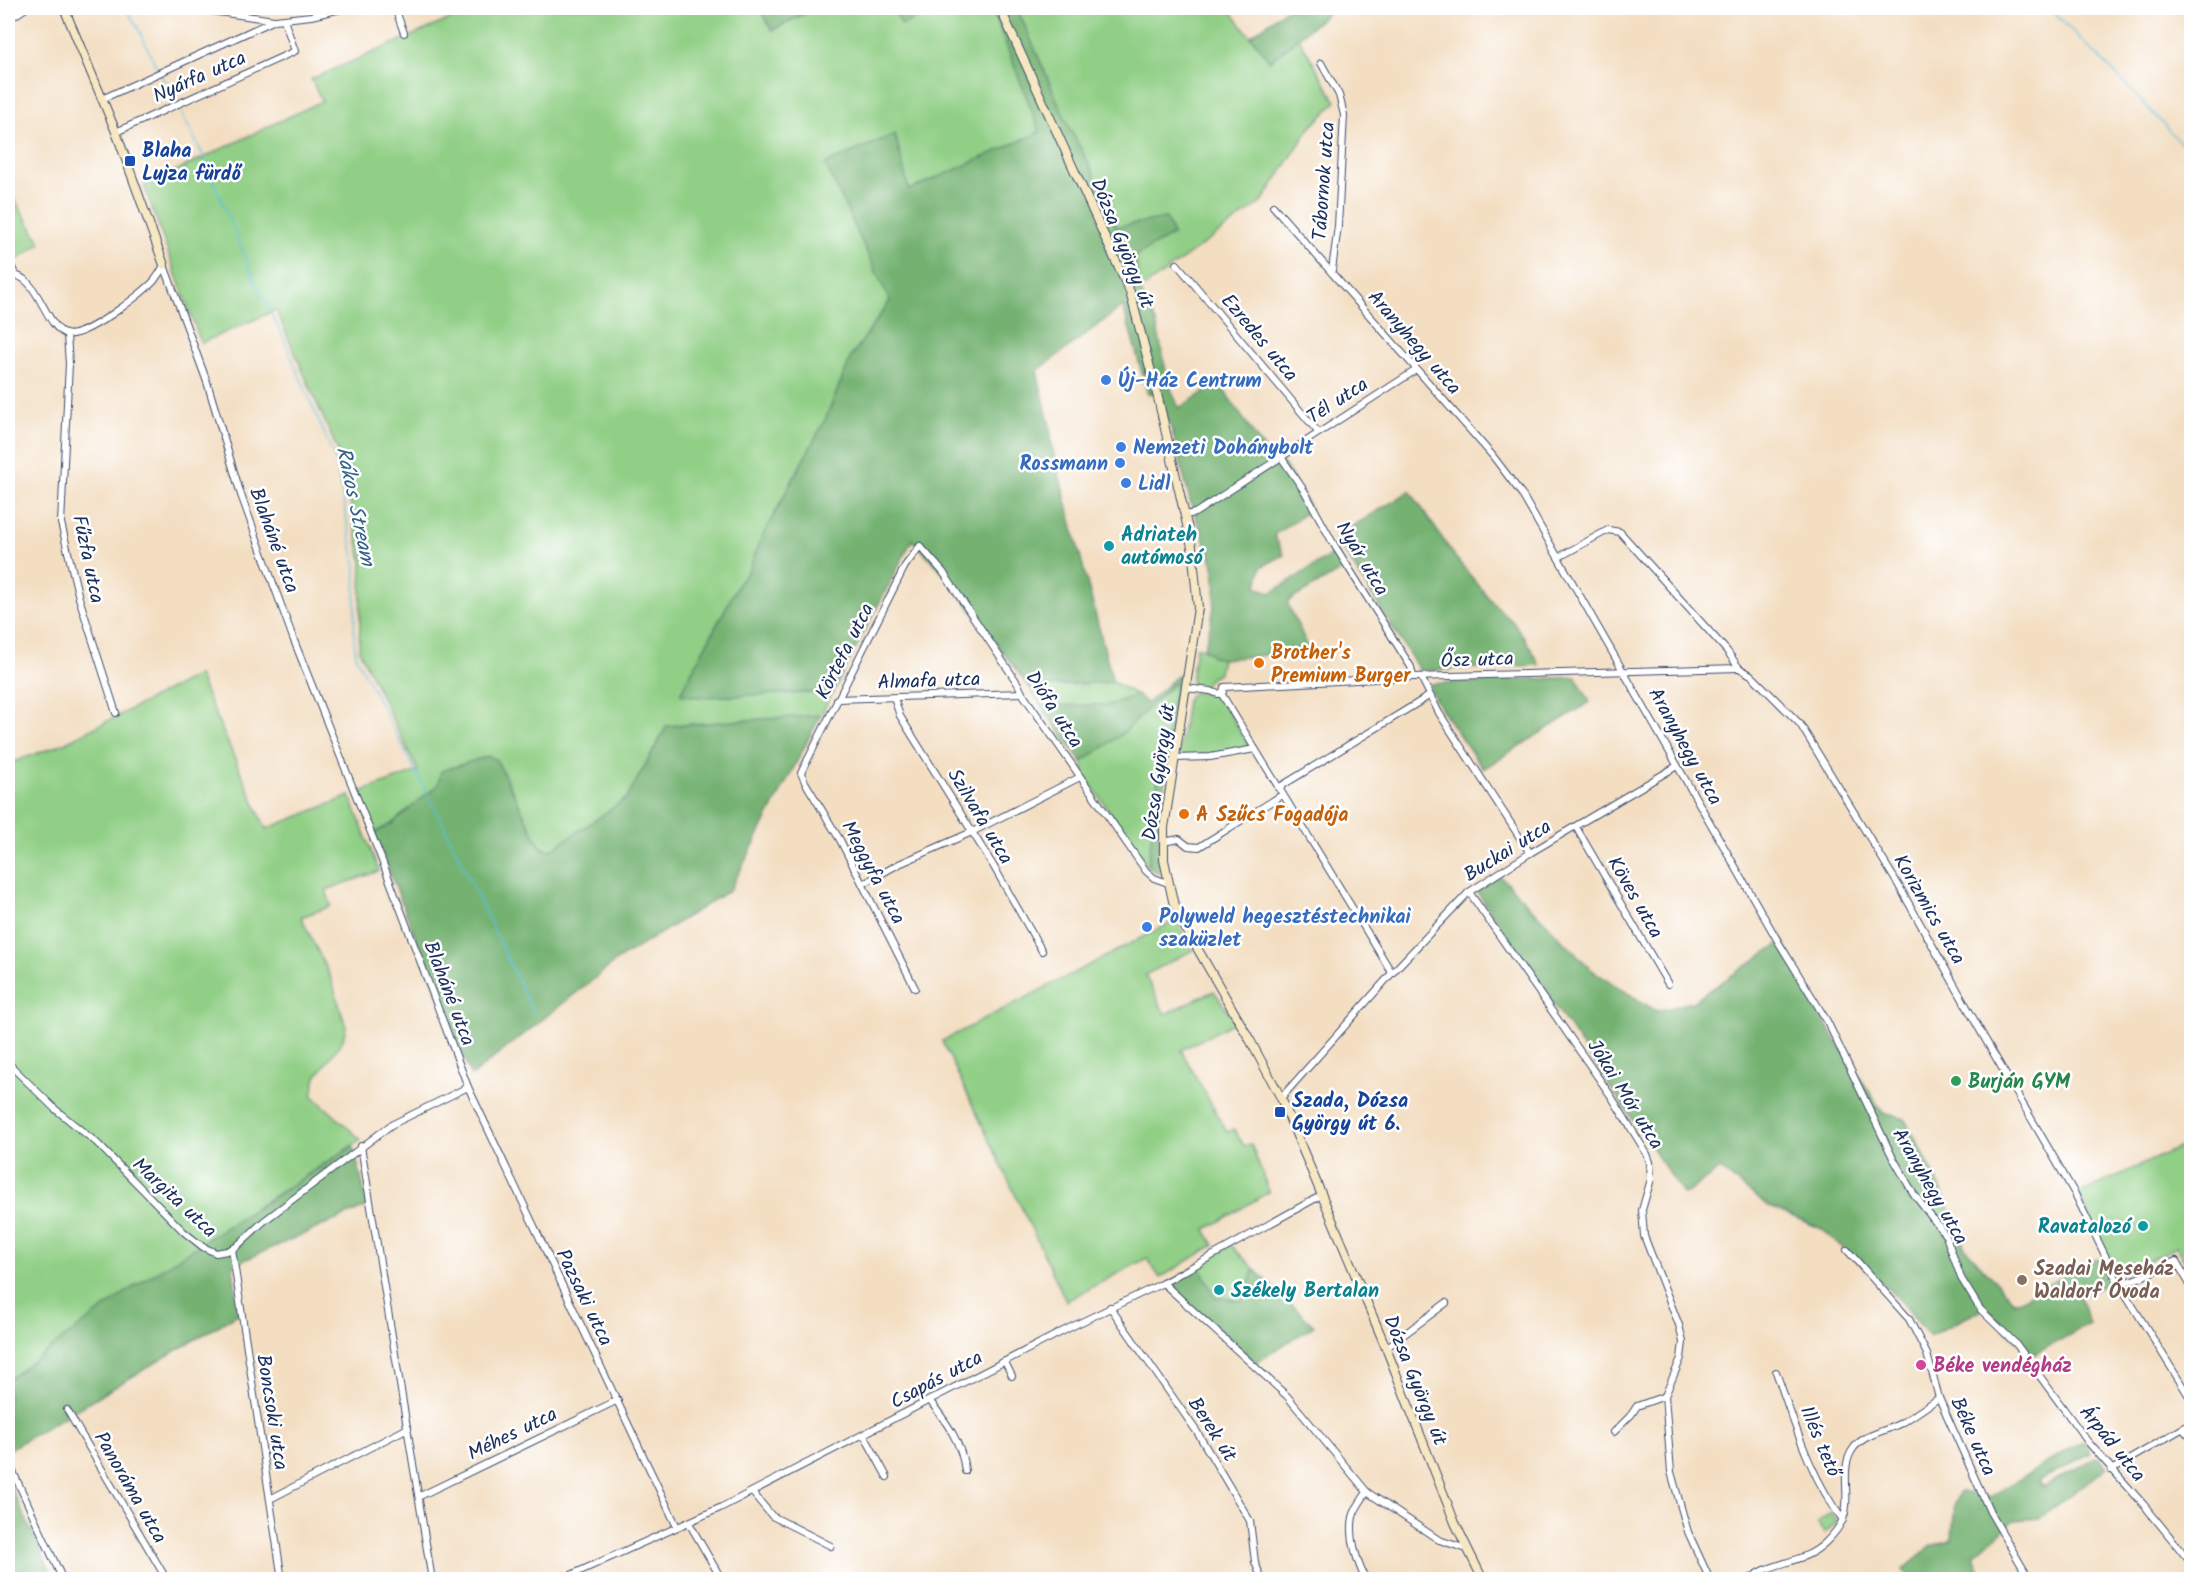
<svg xmlns="http://www.w3.org/2000/svg" width="2199" height="1587" font-family="Kalam,sans-serif">
<style>
.green{fill:#90cf85;stroke:#567f72;stroke-width:1.5}
.forest{fill:#74b272;stroke:#487068;stroke-width:1.5}
.lines{fill:none;stroke-linecap:round;stroke-linejoin:round}
.stream{stroke:#5abfd8;stroke-width:1.5}
.street-casing{stroke:#3b496d;stroke-width:8}
.secondary-casing{stroke:#3b496d;stroke-width:10}
.street{stroke:#fff;stroke-width:6}
.secondary{stroke:#f7e8c3;stroke-width:8}
.transit-dot{fill:#1a4fb4;stroke:#fff;stroke-width:2}
.shop-dot{fill:#3f7fe0;stroke:#fff;stroke-width:2}
.culture-dot{fill:#0f9aa8;stroke:#fff;stroke-width:2}
.food-dot{fill:#e8710a;stroke:#fff;stroke-width:2}
.leisure-dot{fill:#2e9e5b;stroke:#fff;stroke-width:2}
.education-dot{fill:#8d6e63;stroke:#fff;stroke-width:2}
.hotel-dot{fill:#d1479c;stroke:#fff;stroke-width:2}
.labels{text-anchor:middle;stroke-width:5;stroke-linejoin:round;paint-order:stroke}
.street-label{font-size:20px;fill:#1b2f5e;stroke:#fff}
.transit-label{font-size:20px;font-weight:bold;fill:#164399;stroke:#fff;text-anchor:start}
.shop-label{font-size:20px;font-weight:bold;fill:#366cbe;stroke:#fff;text-anchor:start}
.culture-label{font-size:20px;font-weight:bold;fill:#0d838f;stroke:#fff;text-anchor:start}
.food-label{font-size:20px;font-weight:bold;fill:#c56008;stroke:#fff;text-anchor:start}
.leisure-label{font-size:20px;font-weight:bold;fill:#27864d;stroke:#fff;text-anchor:start}
.education-label{font-size:20px;font-weight:bold;fill:#785e54;stroke:#fff;text-anchor:start}
.hotel-label{font-size:20px;font-weight:bold;fill:#b23c85;stroke:#fff;text-anchor:start}
.water-label{font-size:21px;font-style:italic;fill:#316189;stroke:#fff}
</style>
<rect width="100%" height="100%" fill="#fff"/>
<filter id="ink" filterUnits="userSpaceOnUse"><feTurbulence type="fractalNoise" baseFrequency=".0167" numOctaves="2"/><feDisplacementMap in="SourceGraphic" scale="12" xChannelSelector="R" yChannelSelector="G"/><feConvolveMatrix kernelMatrix="1 2 1 2 8 2 1 2 1" color-interpolation-filters="sRGB"/></filter>
<filter id="wash" filterUnits="userSpaceOnUse"><feTurbulence type="fractalNoise" baseFrequency=".008" numOctaves="4" result="noise"/><feDisplacementMap in="SourceGraphic" scale="24" xChannelSelector="R" yChannelSelector="G"/><feGaussianBlur stdDeviation="1.35" result="paint"/><feColorMatrix in="noise" values="0 0 0 0 0 0 0 0 0 0 0 0 0 0 0 0 0 1.4 0 .05"/><feComposite in="paint" operator="in"/></filter>
<g filter="url(#wash)">
<rect width="100%" height="100%" fill="#f3dec2"/>
<!-- green -->
<g class="green">
<path d="M476,8H759L773,30L815,8H893L902,24L940,8H992L1040,132L908,191L890,301L851,357L826,418L762,537L749,570L739,583L680,694L697,697L833,692L821,715L667,726L627,798L551,850L543,848L539,844L496,759L438,785L390,825L374,833L358,793L418,771L359,650L362,561L341,458L276,310L201,343L144,186L322,101L311,79Z"/>
<path d="M1017,8H1228L1270,61L1299,38L1336,102L1309,129L1262,202L1140,290L1135,256L1173,234L1165,218L1117,227L1090,166L1067,123Z"/>
<path d="M12,196L41,243L14,262L8,249V198Z"/>
<path d="M1196,647C1207,648 1211,657 1222,659L1219,673L1209,679L1205,686L1199,688L1193,686L1191,680Z"/>
<path d="M198,675L266,829L350,796L379,871L326,890L331,906L301,917L330,976L346,1027L343,1040L316,1077L312,1095L361,1140L129,1290L8,1380V764L60,745Z"/>
<path d="M1113,682L1137,695L1109,705L1041,706L1029,687Z"/>
<path d="M1173,684H1176L1175,695L1157,786L1148,867L1084,775L1082,762L1122,734Z"/>
<path d="M1198,692L1217,696L1221,700L1247,741L1248,746L1245,750L1191,757L1179,755L1187,700L1191,694Z"/>
<path d="M1176,920L1193,950L1145,975L1165,1014L1214,991L1235,1022L1181,1050L1227,1132L1234,1129L1244,1146L1251,1144L1269,1192L1205,1230L1214,1245L1160,1278L1147,1258L1066,1301L942,1041Z"/>
<path d="M2191,1142V1275L2177,1247L2119,1275L2078,1194Z"/>
<path d="M1231,1245L1254,1269L1242,1301L1215,1297L1198,1264Z"/>
<path d="M1831,1512L1838,1522L1824,1533L1817,1523Z"/>
</g>
<!-- forest -->
<g class="forest">
<path d="M759,8H815L772,30Z"/>
<path d="M893,8H940L902,25Z"/>
<path d="M992,8H1017L1067,123L1090,166L1116,227L1166,218L1173,235L1135,256L1140,290L1156,322L1168,382L1179,408L1219,383L1270,458L1284,464L1311,509L1274,535L1284,555L1261,567L1257,587L1271,593L1336,552L1345,568L1287,602L1310,651L1222,659L1214,657L1204,648C1212,622 1220,590 1212,562C1205,539 1194,517 1188,493C1179,459 1172,424 1159,392L1148,394L1123,306L1037,371L1050,427L1052,447L1113,682L1029,687L943,572L912,540L833,692L697,697L680,694L739,583L749,570L762,537L826,418L851,357L890,301L825,164L895,134L909,190L1040,132Z"/>
<path d="M1288,8H1334L1270,61L1251,36Z"/>
<path d="M1410,491L1455,557L1492,602L1514,623L1532,650L1539,665L1420,671L1335,537Z"/>
<path d="M1183,671C1173,738 1156,807 1160,874L1148,867L1157,786L1176,684H1173L1122,734L1082,762L1041,706L1109,705L1137,695L1147,703Z"/>
<path d="M1576,677L1590,702L1483,769L1437,703L1428,684Z"/>
<path d="M821,715L730,890L619,959L471,1076L374,833L390,825L438,785L441,771L488,756L496,759L539,844L543,848L551,850L627,798L667,726Z"/>
<path d="M1500,876L1593,971L1656,1011L1692,1002L1783,941L1827,1026L1883,1113L1905,1119L1939,1184L1965,1248L2015,1303L2094,1259L2108,1261L2116,1278L2080,1298L2089,1324L2033,1355L1983,1309L1929,1336L1902,1302L1822,1229L1768,1206L1720,1169L1684,1195L1477,892Z"/>
<path d="M353,1146L368,1206L233,1265L238,1314L8,1450V1380L129,1290Z"/>
<path d="M1198,1264L1215,1297L1242,1301L1254,1269L1314,1326L1255,1363L1167,1284Z"/>
<path d="M2083,1441L2090,1453L2039,1481L2043,1487L2097,1457L2107,1467L2040,1518L2015,1520L1974,1555L1982,1579H1915L1903,1570L1932,1546L1952,1539L1955,1502L1960,1492L1990,1497Z"/>
<path d="M8,1481L54,1579H8Z"/>
</g>
<g class="lines">
<!-- stream -->
<g class="stream">
<path d="M125,8L137,26L158,70"/>
<path d="M2049,8L2113,71L2192,155"/>
<path d="M160,74L176,101"/>
<path d="M178,106L202,153L255,281L283,337L335,459L356,567L354,638L356,657L444,826L534,1014"/>
</g>
</g>
</g>
<g filter="url(#ink)">
<g class="lines">
<defs>
<g id="street">
<path d="M191,8L274,20"/>
<path d="M395,8L404,33"/>
<path d="M8,20L26,8"/>
<path d="M1321,63L1339,95L1344,115L1338,226L1332,270"/>
<path d="M102,99L275,20L311,16L345,8"/>
<path d="M116,132L295,51L284,20"/>
<path d="M1273,206L1492,455L1521,493L1779,943L1827,1021L1892,1156L1913,1193L1946,1236L1961,1278L1980,1309L2017,1345L2088,1442L2144,1505L2192,1564"/>
<path d="M8,259L15,274"/>
<path d="M1177,264L1318,432"/>
<path d="M164,265L207,382L241,495L293,638L381,858L468,1087L677,1527"/>
<path d="M8,275C38,271 43,325 66,334C82,340 142,294 154,281C158,276 161,271 164,265"/>
<path d="M67,335L69,364L61,523L79,598L116,713"/>
<path d="M1281,457L1305,492L1333,543L1411,667L1413,677"/>
<path d="M1185,515L1195,513L1416,370"/>
<path d="M1559,557L1608,530L1620,532L1727,651L1739,668L1751,675L1800,724L1899,886L1981,1032L2075,1194L2119,1284L2192,1401"/>
<path d="M1421,677L1439,713L1530,853"/>
<path d="M1186,688L1211,691L1218,694L1223,692L1224,687L1413,677L1739,668"/>
<path d="M1221,693L1392,973"/>
<path d="M894,698L900,716L994,867L1042,951"/>
<path d="M837,699L1022,693"/>
<path d="M1174,758L1210,757L1255,749"/>
<path d="M1278,788L1429,696"/>
<path d="M1576,827L1668,984"/>
<path d="M1163,842L1179,839L1188,846L1199,847L1282,795"/>
<path d="M863,884L899,864L972,832L1080,777"/>
<path d="M1469,892L1611,1096L1647,1154L1650,1162L1651,1179L1642,1210L1644,1236L1679,1325L1683,1342L1681,1358L1665,1396L1671,1472L1688,1532L1710,1580"/>
<path d="M915,988L840,840L805,782L801,773L905,566L920,546L943,572L1018,684L1022,693L1146,871L1154,878L1168,883"/>
<path d="M8,1063L55,1109L97,1143L184,1232L203,1247L216,1253L227,1251L236,1247L264,1221L391,1125L468,1087"/>
<path d="M1281,1098L1392,973L1469,892L1530,853L1677,766"/>
<path d="M361,1146L432,1580"/>
<path d="M232,1249L282,1580"/>
<path d="M1847,1250L1909,1319L1927,1354L1939,1398L1990,1512L2030,1580"/>
<path d="M1163,1283L1287,1396L1367,1492L1439,1540L1467,1549"/>
<path d="M2119,1284L2139,1278L2176,1261L2192,1288"/>
<path d="M1110,1307L1197,1432L1250,1521L1255,1562L1262,1580"/>
<path d="M1386,1348L1446,1303"/>
<path d="M1005,1362L1012,1376"/>
<path d="M1776,1372C1794,1422 1810,1477 1843,1520"/>
<path d="M930,1401C947,1423 962,1443 965,1471"/>
<path d="M67,1410L167,1580"/>
<path d="M2183,1429L2192,1439"/>
<path d="M1614,1432L1631,1415L1637,1406L1665,1396"/>
<path d="M864,1435L887,1477"/>
<path d="M8,1461L63,1580"/>
<path d="M2111,1470L2192,1423"/>
<path d="M752,1492L772,1516L831,1546"/>
<path d="M420,1496L618,1400"/>
<path d="M270,1499L408,1428"/>
<path d="M689,1523L722,1580"/>
<path d="M560,1580L722,1507L1075,1325L1163,1283L1320,1196"/>
<path d="M1366,1580C1357,1563 1349,1536 1353,1517C1355,1508 1362,1500 1367,1492"/>
<path d="M1749,1580C1772,1560 1803,1565 1826,1542C1832,1536 1839,1528 1842,1521C1853,1499 1838,1470 1853,1449C1864,1433 1889,1431 1905,1421C1916,1414 1927,1406 1939,1398"/>
</g>
<g id="secondary">
<path d="M64,8L116,132L164,265"/>
<path d="M1000,8L1130,292L1158,398L1192,547L1198,608L1164,828V860L1173,901L1185,927L1250,1040L1281,1098L1386,1348L1455,1523L1483,1580"/>
</g>
</defs>
<!-- street casing -->
<use href="#street" class="street-casing"/>
<!-- secondary casing -->
<use href="#secondary" class="secondary-casing"/>
<!-- street -->
<use href="#street" class="street"/>
<!-- secondary -->
<use href="#secondary" class="secondary"/>
</g>
</g>
<!-- markers -->
<g class="transit-dot">
<rect x="124" y="155" width="12" height="12" rx="3"/>
<rect x="1274" y="1106" width="12" height="12" rx="3"/>
</g>
<g class="shop-dot">
<circle cx="1106" cy="380" r="6"/>
<circle cx="1121" cy="447" r="6"/>
<circle cx="1120" cy="463" r="6"/>
<circle cx="1126" cy="483" r="6"/>
<circle cx="1147" cy="927" r="6"/>
</g>
<g class="culture-dot">
<circle cx="1109" cy="546" r="6"/>
<circle cx="2143" cy="1226" r="6"/>
<circle cx="1219" cy="1290" r="6"/>
</g>
<g class="food-dot">
<circle cx="1259" cy="663" r="6"/>
<circle cx="1184" cy="814" r="6"/>
</g>
<circle class="leisure-dot" cx="1956" cy="1081" r="6"/>
<circle class="education-dot" cx="2022" cy="1280" r="6"/>
<circle class="hotel-dot" cx="1921" cy="1365" r="6"/>
<g class="labels">
<!-- street labels -->
<g class="street-label">
<text transform="translate(199 76) rotate(-24)" y="7">Nyárfa utca</text>
<text transform="translate(1323 181) rotate(-86)" y="7">Tábornok utca</text>
<text transform="translate(1123 243) rotate(68)" y="7">Dózsa György út</text>
<text transform="translate(1260 337) rotate(50)" y="7">Ezredes utca</text>
<text transform="translate(1415 342) rotate(49)" y="7">Aranyhegy utca</text>
<text transform="translate(1337 400) rotate(-33)" y="7">Tél utca</text>
<text transform="translate(275 540) rotate(70)" y="7">Blaháné utca</text>
<text transform="translate(1363 558) rotate(59)" y="7">Nyár utca</text>
<text transform="translate(89 559) rotate(78)" y="7">Fűzfa utca</text>
<text transform="translate(844 651) rotate(-63)" y="7">Körtefa utca</text>
<text transform="translate(1477 659) rotate(-2)" y="7">Ősz utca</text>
<text transform="translate(929 680) rotate(-2)" y="7">Almafa utca</text>
<text transform="translate(1055 709) rotate(57)" y="7">Diófa utca</text>
<text transform="translate(1686 746) rotate(61)" y="7">Aranyhegy utca</text>
<text transform="translate(1158 772) rotate(-82)" y="7">Dózsa György út</text>
<text transform="translate(981 816) rotate(59)" y="7">Szilvafa utca</text>
<text transform="translate(1507 850) rotate(-32)" y="7">Buckai utca</text>
<text transform="translate(874 872) rotate(62)" y="7">Meggyfa utca</text>
<text transform="translate(1636 897) rotate(60)" y="7">Köves utca</text>
<text transform="translate(1930 909) rotate(60)" y="7">Korizmics utca</text>
<text transform="translate(450 993) rotate(69)" y="7">Blaháné utca</text>
<text transform="translate(1626 1094) rotate(58)" y="7">Jókai Mór utca</text>
<text transform="translate(1931 1186) rotate(60)" y="7">Aranyhegy utca</text>
<text transform="translate(175 1197) rotate(43)" y="7">Margita utca</text>
<text transform="translate(585 1297) rotate(64)" y="7">Pazsaki utca</text>
<text transform="translate(936 1379) rotate(-28)" y="7">Csapás utca</text>
<text transform="translate(1416 1380) rotate(68)" y="7">Dózsa György út</text>
<text transform="translate(273 1412) rotate(81)" y="7">Boncsoki utca</text>
<text transform="translate(1213 1429) rotate(57)" y="7">Berek út</text>
<text transform="translate(512 1433) rotate(-26)" y="7">Méhes utca</text>
<text transform="translate(1974 1436) rotate(66)" y="7">Béke utca</text>
<text transform="translate(1821 1441) rotate(67)" y="7">Illés tető</text>
<text transform="translate(2113 1443) rotate(51)" y="7">Árpád utca</text>
<text transform="translate(131 1487) rotate(60)" y="7">Panoráma utca</text>
</g>
<!-- transit labels -->
<g class="transit-label">
<text x="142" y="157">Blaha<tspan x="142" dy="23">Lujza fürdő</tspan></text>
<text x="1292" y="1107">Szada, Dózsa<tspan x="1292" dy="23">György út 6.</tspan></text>
</g>
<!-- shop labels -->
<g class="shop-label">
<text x="1118" y="387">Új-Ház Centrum</text>
<text x="1133" y="454">Nemzeti Dohánybolt</text>
<text x="1108" y="470" text-anchor="end">Rossmann</text>
<text x="1138" y="490">Lidl</text>
<text x="1159" y="923">Polyweld hegesztéstechnikai<tspan x="1159" dy="23">szaküzlet</tspan></text>
</g>
<!-- culture labels -->
<g class="culture-label">
<text x="1121" y="541">Adriateh<tspan x="1121" dy="23">autómosó</tspan></text>
<text x="2131" y="1233" text-anchor="end">Ravatalozó</text>
<text x="1231" y="1297">Székely Bertalan</text>
</g>
<!-- food labels -->
<g class="food-label">
<text x="1271" y="659">Brother's<tspan x="1271" dy="23">Premium Burger</tspan></text>
<text x="1196" y="821">A Szűcs Fogadója</text>
</g>
<!-- leisure labels -->
<g class="leisure-label">
<text x="1968" y="1088">Burján GYM</text>
</g>
<!-- education labels -->
<g class="education-label">
<text x="2034" y="1275">Szadai Meseház<tspan x="2034" dy="23">Waldorf Óvoda</tspan></text>
</g>
<!-- hotel labels -->
<g class="hotel-label">
<text x="1933" y="1372">Béke vendégház</text>
</g>
<!-- water labels -->
<g class="water-label">
<text transform="translate(356 506) rotate(78)" y="7">Rákos Stream</text>
</g>
</g>
<!-- margin -->
<rect width="2199" height="1587" fill="none" stroke="#fff" stroke-width="30"/>
</svg>
